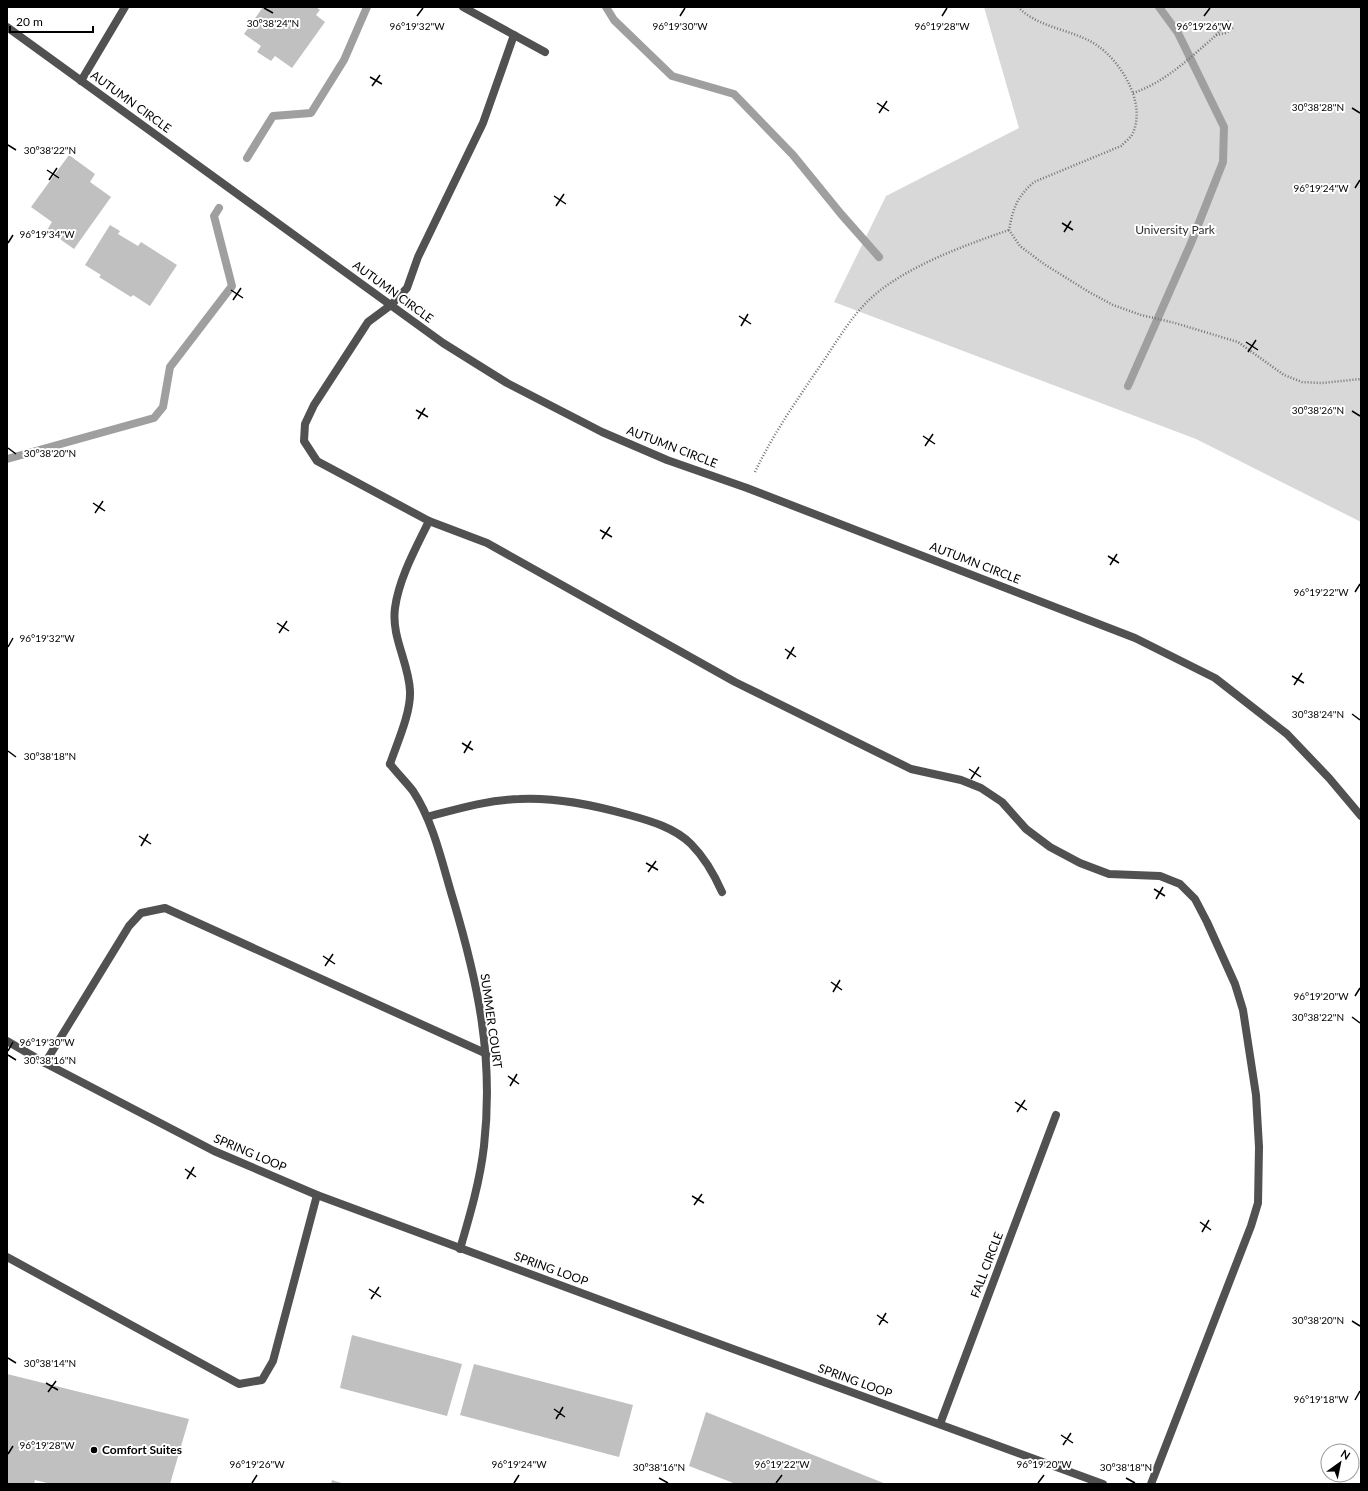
<svg xmlns="http://www.w3.org/2000/svg" width="1368" height="1491" font-family="Lato,sans-serif">
<style>
.green{fill:#d8d8d8}
.lines{fill:none;stroke-linecap:round;stroke-linejoin:round}
.stream{stroke:#9f9f9f;stroke-width:8}
.building{fill:#c0c0c0}
.path{stroke:#737373;stroke-width:2.5;stroke-dasharray:1 2;stroke-linecap:butt}
.service{stroke:#515151;stroke-width:8}
.minor{stroke:#515151;stroke-width:8}
.tertiary{stroke:#515151;stroke-width:8}
.ticks{fill:none;stroke:#000;stroke-width:1.5}
.poi-dot{fill:#000;stroke:#fff;stroke-width:1.5}
.labels{text-anchor:middle;stroke-width:4;stroke-linejoin:round;paint-order:stroke}
.street-label{font-size:12px;fill:#000;stroke:#fff}
.park-label{font-size:12px;fill:#2f2f2f;stroke:#fff}
.poi-label{font-size:12px;font-weight:bold;fill:#000;stroke:#fff;text-anchor:start}
.ticks-label{font-size:10px;text-anchor:middle;fill:#000;stroke:#fff;stroke-width:4;stroke-linejoin:round;paint-order:stroke}
</style>
<rect width="100%" height="100%" fill="#fff"/>
<!-- green -->
<path class="green" d="M984,7H1361V522L1196,439L834,302L886,196L1019,128Z"/>
<g class="lines">
<!-- stream -->
<g class="stream">
<path d="M606,7L614,20L672,76L734,94L793,155L841,214L879,257"/>
<path d="M247,158L273,116L311,113L344,60L367,7"/>
<path d="M1128,386L1191,243L1223,162L1224,127L1178,33L1159,7"/>
<path d="M7,459L154,418L163,407L170,367L232,286L214,216L219,208"/>
</g>
</g>
<!-- building -->
<g class="building">
<path d="M263,7H316L320,10L316,15L325,22L292,68L275,56L271,61L257,52L261,46L244,34Z"/>
<path d="M69,155L95,174L90,182L111,197L74,249L47,230L52,222L31,207Z"/>
<path d="M110,225L120,231L118,234L138,246L141,242L177,265L150,306L133,295L131,297L99,277L101,275L85,265Z"/>
<path d="M352,1335L462,1364L447,1416L340,1388Z"/>
<path d="M474,1364L633,1405L619,1457L460,1415Z"/>
<path d="M7,1374L189,1419L170,1484H51L35,1480L34,1484H7Z"/>
<path d="M706,1412L886,1484H736L689,1466Z"/>
<path d="M332,1480L345,1484H331Z"/>
</g>
<g class="lines">
<!-- path -->
<g class="path">
<path d="M1018,7C1039,29 1074,29 1098,46C1123,64 1147,105 1132,135C1129,139 1124,143 1121,146L1034,182C1017,197 1013,208 1009,230L1020,246L1044,264L1089,292L1113,305L1141,315L1175,323L1238,342L1284,375L1302,382L1322,383L1361,379"/>
<path d="M1216,35L1226,33L1233,28"/>
<path d="M1133,93C1164,83 1190,58 1214,37C1220,32 1222,25 1229,21"/>
<path d="M755,472C773,434 797,400 820,366C838,340 853,312 878,292C915,263 966,245 1009,230"/>
</g>
<!-- service -->
<g class="service">
<path d="M463,7L545,52"/>
<path d="M514,35L483,123L418,257L407,288L391,305L368,322L314,405L305,424L304,441L317,461L429,521L487,543L735,682L911,769L961,780L981,788L1002,802L1026,829L1050,847L1080,863L1109,874L1160,876L1180,884L1195,899L1207,922L1235,984L1243,1010L1256,1095L1259,1147L1258,1203L1251,1226L1151,1484"/>
<path d="M390,764C397,743 411,713 410,691C409,663 391,637 395,608C399,578 416,548 429,521"/>
<path d="M45,1063L129,926L141,913L165,908L487,1054"/>
<path d="M7,1257L239,1384L262,1380L273,1361L317,1195"/>
</g>
<!-- minor -->
<g class="minor">
<path d="M7,27L443,343L507,383L602,432L667,460L747,488L1135,638L1215,678L1287,734L1329,778L1361,816"/>
<path d="M81,81L125,7"/>
<path d="M390,764C397,773 406,782 413,791C434,823 442,863 453,899C478,983 494,1057 484,1146C480,1181 470,1215 460,1249"/>
<path d="M427,817C457,809 487,800 519,799C556,797 593,805 629,815C651,821 675,828 691,844C705,858 714,874 722,892"/>
<path d="M940,1424L1056,1115"/>
</g>
<!-- tertiary -->
<path class="tertiary" d="M7,1041L45,1063L214,1151L317,1195L684,1331L1103,1484"/>
</g>
<!-- ticks -->
<path class="ticks" d="M264,8L273,13M417,16L423,8M680,16L685,8M942,16L947,8M1204,16L1210,8M370,77L382,84M372,86L380,75M877,103L889,111M1352,108L1360,113M879,113L887,101M8,145L16,150M47,170L59,178M49,180L57,168M1355,188L1360,180M554,196L566,204M556,206L564,194M1062,223L1073,230M1064,232L1071,221M8,243L13,235M231,290L243,298M233,300L241,288M739,316L751,324M741,326L748,314M1246,342L1258,350M1248,352L1256,340M416,410L428,417M1352,411L1360,416M418,419L425,408M923,436L935,444M925,446L933,434M8,448L16,454M93,503L105,511M95,513L103,501M600,530L612,537M602,539L610,527M1108,556L1119,563M1110,565L1117,554M1355,592L1360,584M277,623L289,631M279,633L287,621M8,647L13,638M785,649L796,657M787,659L794,647M1292,676L1304,683M1294,685L1302,673M1352,714L1360,720M462,743L473,750M8,751L16,757M464,753L471,741M969,769L981,777M971,779L979,767M139,836L151,844M141,846L148,834M646,863L658,870M648,872L656,861M1154,889L1165,896M1156,899L1163,887M323,956L335,964M325,966L333,954M831,982L842,990M833,992L840,980M1355,996L1360,988M1352,1017L1360,1023M8,1051L13,1042M8,1055L16,1060M508,1076L519,1084M510,1086L517,1074M1015,1102L1027,1110M1017,1112L1025,1100M185,1169L196,1177M187,1179L194,1167M692,1196L704,1203M694,1205L702,1194M1200,1222L1211,1230M1202,1232L1209,1220M369,1289L381,1297M371,1299L379,1287M877,1315L888,1323M1352,1321L1360,1326M879,1325L886,1313M8,1358L16,1363M46,1383L58,1390M48,1392L56,1381M1355,1400L1360,1391M554,1409L565,1417M556,1419L563,1407M1061,1435L1073,1443M1063,1445L1071,1433M8,1454L13,1446M659,1478L668,1483M1126,1478L1135,1483M252,1483L257,1475M514,1483L519,1475M776,1483L782,1475M1038,1483L1044,1475"/>
<!-- markers -->
<circle class="poi-dot" cx="94" cy="1450" r="4"/>
<g class="labels">
<!-- street labels -->
<g class="street-label">
<text transform="translate(131 102) rotate(36)" y="4">AUTUMN CIRCLE</text>
<text transform="translate(393 292) rotate(36)" y="4">AUTUMN CIRCLE</text>
<text transform="translate(672 447) rotate(21)" y="4">AUTUMN CIRCLE</text>
<text transform="translate(975 563) rotate(21)" y="4">AUTUMN CIRCLE</text>
<text transform="translate(491 1021) rotate(82)" y="4">SUMMER COURT</text>
<text transform="translate(250 1153) rotate(23)" y="4">SPRING LOOP</text>
<text transform="translate(987 1265) rotate(-69)" y="4">FALL CIRCLE</text>
<text transform="translate(551 1269) rotate(20)" y="4">SPRING LOOP</text>
<text transform="translate(855 1381) rotate(20)" y="4">SPRING LOOP</text>
</g>
<!-- park labels -->
<g class="park-label">
<text x="1175" y="234">University Park</text>
</g>
<!-- poi labels -->
<g class="poi-label">
<text x="102" y="1454">Comfort Suites</text>
</g>
</g>
<g class="ticks-label">
<text x="273" y="27">30°38'24"N</text>
<text x="417" y="30">96°19'32"W</text>
<text x="680" y="30">96°19'30"W</text>
<text x="942" y="30">96°19'28"W</text>
<text x="1204" y="30">96°19'26"W</text>
<text x="1318" y="111">30°38'28"N</text>
<text x="50" y="154">30°38'22"N</text>
<text x="1321" y="192">96°19'24"W</text>
<text x="47" y="238">96°19'34"W</text>
<text x="1318" y="414">30°38'26"N</text>
<text x="50" y="457">30°38'20"N</text>
<text x="1321" y="596">96°19'22"W</text>
<text x="47" y="642">96°19'32"W</text>
<text x="1318" y="718">30°38'24"N</text>
<text x="50" y="760">30°38'18"N</text>
<text x="1321" y="1000">96°19'20"W</text>
<text x="1318" y="1021">30°38'22"N</text>
<text x="47" y="1046">96°19'30"W</text>
<text x="50" y="1064">30°38'16"N</text>
<text x="1318" y="1324">30°38'20"N</text>
<text x="50" y="1367">30°38'14"N</text>
<text x="1321" y="1403">96°19'18"W</text>
<text x="47" y="1449">96°19'28"W</text>
<text x="257" y="1468">96°19'26"W</text>
<text x="519" y="1468">96°19'24"W</text>
<text x="782" y="1468">96°19'22"W</text>
<text x="1044" y="1468">96°19'20"W</text>
<text x="659" y="1471">30°38'16"N</text>
<text x="1126" y="1471">30°38'18"N</text>
</g>
<!-- border -->
<rect width="1368" height="1491" fill="none" stroke="#000000" stroke-width="16"/>
<!-- north arrow -->
<g transform="translate(1340 1463) rotate(33)"><circle r="19" fill="#ffffff" stroke="#999999"/>
<path d="M0-3L7 15L0 10L-7 15Z" fill="#000000"/>
<text y="-6" font-size="11" font-weight="bold" text-anchor="middle" fill="#000000">N</text>
</g>
<!-- scale -->
<path d="M10 26v6h83v-6" fill="none" stroke="#000000" stroke-width="2"/>
<text x="16" y="26" font-size="12" fill="#000000" stroke="#ffffff" stroke-width="3" paint-order="stroke">20 m</text>
</svg>
